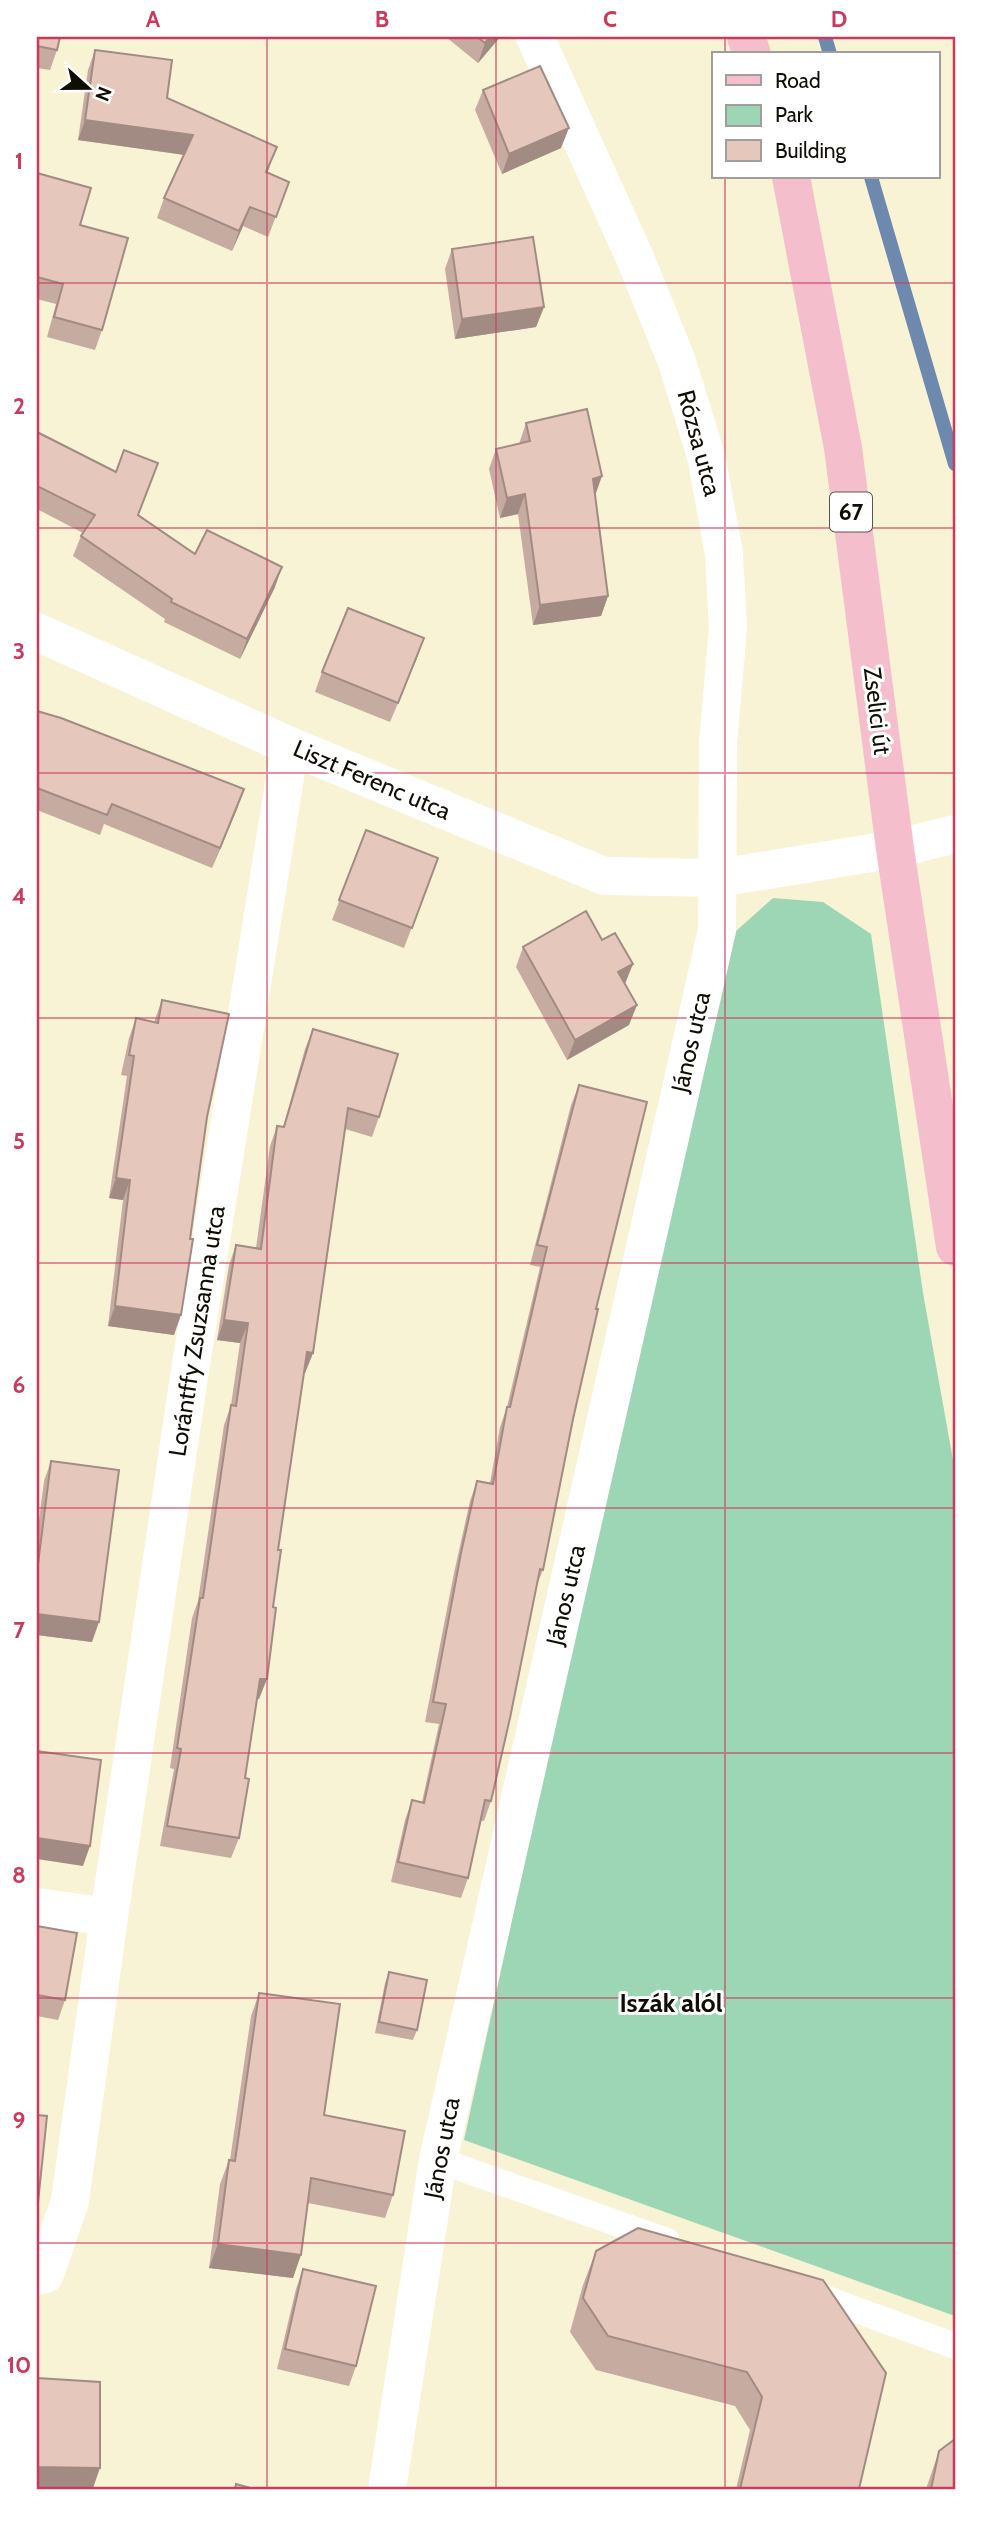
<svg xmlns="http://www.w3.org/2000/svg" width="992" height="2526" font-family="Cabin,sans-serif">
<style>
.green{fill:#9dd6b4}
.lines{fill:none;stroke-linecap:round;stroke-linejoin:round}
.stream{stroke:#6e89ae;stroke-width:14}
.service{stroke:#fff;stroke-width:26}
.minor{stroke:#fff;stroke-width:38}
.primary{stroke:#f5becc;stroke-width:38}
.wall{fill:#c6aba1}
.shaded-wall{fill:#a18b83}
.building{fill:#e6c7bb;stroke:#a18b83;stroke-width:2}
.grid{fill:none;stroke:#c93a5c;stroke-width:2;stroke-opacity:0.55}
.labels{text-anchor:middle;stroke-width:6;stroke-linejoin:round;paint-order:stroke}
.shield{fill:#fff;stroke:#57564f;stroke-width:2}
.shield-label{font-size:23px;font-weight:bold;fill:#0f0d04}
.street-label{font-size:24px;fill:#0f0d04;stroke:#fff}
.neighbourhood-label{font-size:26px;font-weight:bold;fill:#0f0d04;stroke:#fff}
.neatline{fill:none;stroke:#c93a5c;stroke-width:2.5}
.grid-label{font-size:23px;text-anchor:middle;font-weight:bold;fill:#c93a5c}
</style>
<rect width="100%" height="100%" fill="#f8f3d5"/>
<!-- green -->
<path class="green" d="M773,898L823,902L871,934L923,1293L955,1471V2316L464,2140L726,940Z"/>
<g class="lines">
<!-- stream -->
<g class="stream">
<path d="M825,37L830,54"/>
<path d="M871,177L955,464"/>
</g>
<!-- service -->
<g class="service">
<path d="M438,2160L667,2241"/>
<path d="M805,2291L955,2346"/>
</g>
<!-- minor -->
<g class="minor">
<path d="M37,632L290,746L604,876L719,878L895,849L955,834"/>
<path d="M37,1907L109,1917"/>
<path d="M37,2276L45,2274L70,2201L109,1917L189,1377L290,746"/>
<path d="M387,2489L438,2160L717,930L718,743L728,628L724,554L706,456L676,359L635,258L535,37"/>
</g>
<!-- primary -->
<g class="primary">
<path d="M746,37L752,54"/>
<path d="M791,177L843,448L895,849L955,1247"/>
</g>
</g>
<!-- wall -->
<g class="wall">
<path d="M37,37L57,50L50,70L37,68Z"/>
<path d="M446,37H500L478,63Z"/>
<path d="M95,50L270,167L267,173L289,182L268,237L243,226L232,251L157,218L164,198L184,155L78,140L88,70Z"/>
<path d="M483,90L561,148L502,174L475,110Z"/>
<path d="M37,173L80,225L102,330L95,350L47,337L56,304L37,299Z"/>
<path d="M452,249L544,307L536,327L455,339L445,269Z"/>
<path d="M526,423L595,496L608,596L601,616L533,625L518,514L500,518L489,469L496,449L519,444Z"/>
<path d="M37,432L139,515L195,554L275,587L240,659L164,622L165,619L73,556L81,536L83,533L37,509Z"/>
<path d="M417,658L390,722L315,692L322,672Z"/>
<path d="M37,711L237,809L212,868L104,824L100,835L37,810Z"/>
<path d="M366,830L438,858L404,948L332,920Z"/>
<path d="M523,947L625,984L629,1025L567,1060L516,967Z"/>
<path d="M162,1000L207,1117L174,1335L108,1326L123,1200L109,1198L127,1076L121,1075L129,1038L136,1018L154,1022Z"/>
<path d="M313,1029L379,1117L372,1137L345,1129L313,1353L305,1373H304L278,1550L259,1699H257L245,1778L239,1838L231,1858L160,1846L174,1769L170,1768L192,1618L198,1601L224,1425L231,1405L240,1343L217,1340L229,1265L236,1245L256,1248L270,1146L277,1126L283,1127L305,1049Z"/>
<path d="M579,1085L596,1309L543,1570L536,1587L491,1801L484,1821H480L468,1878L461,1898L391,1882L405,1820L412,1800L422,1802L439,1724L425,1722L454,1573L470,1501L477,1481L490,1483L500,1427L507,1407L540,1267L530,1265L571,1105Z"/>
<path d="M51,1461L92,1642L37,1635V1536L44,1481Z"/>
<path d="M37,1926L65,2000L58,2020L37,2016Z"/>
<path d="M389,1972L417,2030L413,2040L375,2033L385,1983Z"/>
<path d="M259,1993L324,2115L393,2195L385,2218L308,2203L293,2278L209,2268L220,2184L229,2160H230L251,2016Z"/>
<path d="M638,2228L859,2489H736L750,2430L735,2406L596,2370L570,2332L583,2285L596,2251Z"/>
<path d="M303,2269L356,2366L349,2386L277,2369L296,2289Z"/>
<path d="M939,2451L955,2489H926Z"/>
</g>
<!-- shaded-wall -->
<g class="shaded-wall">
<path d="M490,37H500L478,63L485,43Z"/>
<path d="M85,120L193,135L186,155L78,140Z"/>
<path d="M569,128L561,148L502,174L509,154Z"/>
<path d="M250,207L243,226L232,251L239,231Z"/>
<path d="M544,307L536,327L455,339L462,319Z"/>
<path d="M602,476L595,496L593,479Z"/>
<path d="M525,494L518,514L500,518L507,498Z"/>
<path d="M282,567L275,587L240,659L247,639Z"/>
<path d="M608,596L601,616L533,625L540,605Z"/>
<path d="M424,638L417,658L390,722L398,703Z"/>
<path d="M244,789L237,809L212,868L220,848Z"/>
<path d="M633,964L625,984L618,972Z"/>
<path d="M637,1005L629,1025L567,1060L575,1040Z"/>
<path d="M116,1178L130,1180L123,1200L109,1198Z"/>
<path d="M115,1306L181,1315L174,1335L108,1326Z"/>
<path d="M224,1320L248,1323L240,1343L217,1340Z"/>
<path d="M307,1352L313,1353L305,1373L300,1372Z"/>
<path d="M37,1614L99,1622L92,1642L37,1635Z"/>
<path d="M260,1679H267L259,1699H253Z"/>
<path d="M37,1838L90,1846L83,1866L37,1859Z"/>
<path d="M218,2244L301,2255L293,2278L209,2268Z"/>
<path d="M37,2467L100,2468L93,2488L37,2487Z"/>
</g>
<!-- building -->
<g class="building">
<path d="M37,37H60L57,50L37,46Z"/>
<path d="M477,37H490L485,43Z"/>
<path d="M95,50L172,60L167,98L277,147L266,172L289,182L276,217L250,207L239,231L164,198L193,135L85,120Z"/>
<path d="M540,66L569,128L509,154L483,90Z"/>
<path d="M37,173L91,188L80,225L128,238L102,330L54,317L63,284L37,277Z"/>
<path d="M533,237L544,307L462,319L452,249Z"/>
<path d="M587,409L602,476L593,479L608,596L540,605L525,494L507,498L496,449L530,441L526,423Z"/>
<path d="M37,432L116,472L124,450L158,463L138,515L195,554L207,530L282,567L247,639L171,602L172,599L81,536L95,515L37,486Z"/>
<path d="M348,608L424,638L398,703L322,672Z"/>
<path d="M37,711L61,718L244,789L220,848L112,804L107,815L37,788Z"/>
<path d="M366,830L438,858L412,928L339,900Z"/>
<path d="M586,911L602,940L615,933L633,964L618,972L637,1005L575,1040L523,947Z"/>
<path d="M162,1000L229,1014L207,1117L190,1239H193L181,1315L115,1306L130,1180L116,1178L134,1056L129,1055L136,1018L158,1023Z"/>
<path d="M313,1029L398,1054L379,1117L348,1108L313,1353L307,1352L278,1550H281L273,1607L276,1608L267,1679H260L245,1778L249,1779L239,1838L167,1826L181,1749L177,1748L200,1598H203L231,1405L236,1406L248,1323L224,1320L236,1245L261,1249L277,1126L284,1127Z"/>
<path d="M579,1085L647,1102L596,1309H598L573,1419L543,1570L540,1569L510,1718L491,1801L485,1800L468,1878L398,1862L412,1800L424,1803L446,1704L433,1702L461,1553L477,1481L493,1484L507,1407H510L547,1247L537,1245Z"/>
<path d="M51,1461L119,1470L99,1622L37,1614V1572Z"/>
<path d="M37,1751L101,1760L90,1846L37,1838Z"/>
<path d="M37,1926L77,1933L65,2000L37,1995Z"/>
<path d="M389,1972L427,1980L417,2030L379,2022Z"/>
<path d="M259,1993L340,2004L324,2115L405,2131L393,2195L311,2178L301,2255L218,2244L229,2160L235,2161Z"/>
<path d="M37,2115L47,2116L37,2212Z"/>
<path d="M638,2228L823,2280L886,2373L859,2489H740L762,2397L747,2372L608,2336L583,2298L596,2251Z"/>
<path d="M303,2269L376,2286L356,2366L285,2349Z"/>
<path d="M37,2378L100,2382V2468L37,2467Z"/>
<path d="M955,2439V2489H931L939,2451Z"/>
<path d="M236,2484L254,2489H235Z"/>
</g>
<!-- grid -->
<path class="grid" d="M267,37V2489M496,37V2489M725,37V54M725,177V2489M37,283H955M37,528H955M37,773H955M37,1018H955M37,1263H955M37,1508H955M37,1753H955M37,1998H955M37,2243H955"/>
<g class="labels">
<!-- shield labels -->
<rect class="shield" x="830" y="492.5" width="42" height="39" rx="5"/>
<g class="shield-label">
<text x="851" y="520">67</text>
</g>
<!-- street labels -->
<g class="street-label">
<text transform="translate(699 443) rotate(75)" y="8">Rózsa utca</text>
<text transform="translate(877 711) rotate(83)" y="8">Zselici út</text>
<text transform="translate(372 780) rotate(23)" y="8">Liszt Ferenc utca</text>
<text transform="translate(691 1042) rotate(-77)" y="8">János utca</text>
<text transform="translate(197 1331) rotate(-81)" y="8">Lorántffy Zsuzsanna utca</text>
<text transform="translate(566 1595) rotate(-77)" y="8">János utca</text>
<text transform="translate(442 2148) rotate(-79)" y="8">János utca</text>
</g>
<!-- neighbourhood labels -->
<g class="neighbourhood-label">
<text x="671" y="2012">Iszák alól</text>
</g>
</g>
<!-- border -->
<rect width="992" height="2526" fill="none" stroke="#ffffff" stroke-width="77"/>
<!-- legend -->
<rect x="712" y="52" width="228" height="126" fill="#ffffff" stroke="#9f9e9b" stroke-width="2"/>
<rect x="726" y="75" width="35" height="10" fill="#f5becc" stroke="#9f9e9b" stroke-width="2"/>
<text x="775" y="88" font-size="21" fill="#0f0d04">Road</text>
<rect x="726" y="105" width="35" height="21" fill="#9dd6b4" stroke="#9f9e9b" stroke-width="2"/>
<text x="775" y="122" font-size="21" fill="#0f0d04">Park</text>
<rect x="726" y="140" width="35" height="21" fill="#e6c7bb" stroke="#9f9e9b" stroke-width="2"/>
<text x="775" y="158" font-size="21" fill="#0f0d04">Building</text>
<!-- north arrow -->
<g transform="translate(88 88) rotate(111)" stroke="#ffffff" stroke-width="5" paint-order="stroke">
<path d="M0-5L12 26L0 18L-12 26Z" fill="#0f0d04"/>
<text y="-10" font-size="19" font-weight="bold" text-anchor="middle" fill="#0f0d04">N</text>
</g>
<rect x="38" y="38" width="916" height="2450" class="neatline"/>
<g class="grid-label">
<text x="153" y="27">A</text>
<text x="382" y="27">B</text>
<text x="610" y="27">C</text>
<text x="839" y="27">D</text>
<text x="19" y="169">1</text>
<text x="19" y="414">2</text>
<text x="19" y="659">3</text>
<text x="19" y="904">4</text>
<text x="19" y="1149">5</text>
<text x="19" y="1393">6</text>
<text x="19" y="1638">7</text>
<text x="19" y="1883">8</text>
<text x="19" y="2128">9</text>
<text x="19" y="2373">10</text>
</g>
</svg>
